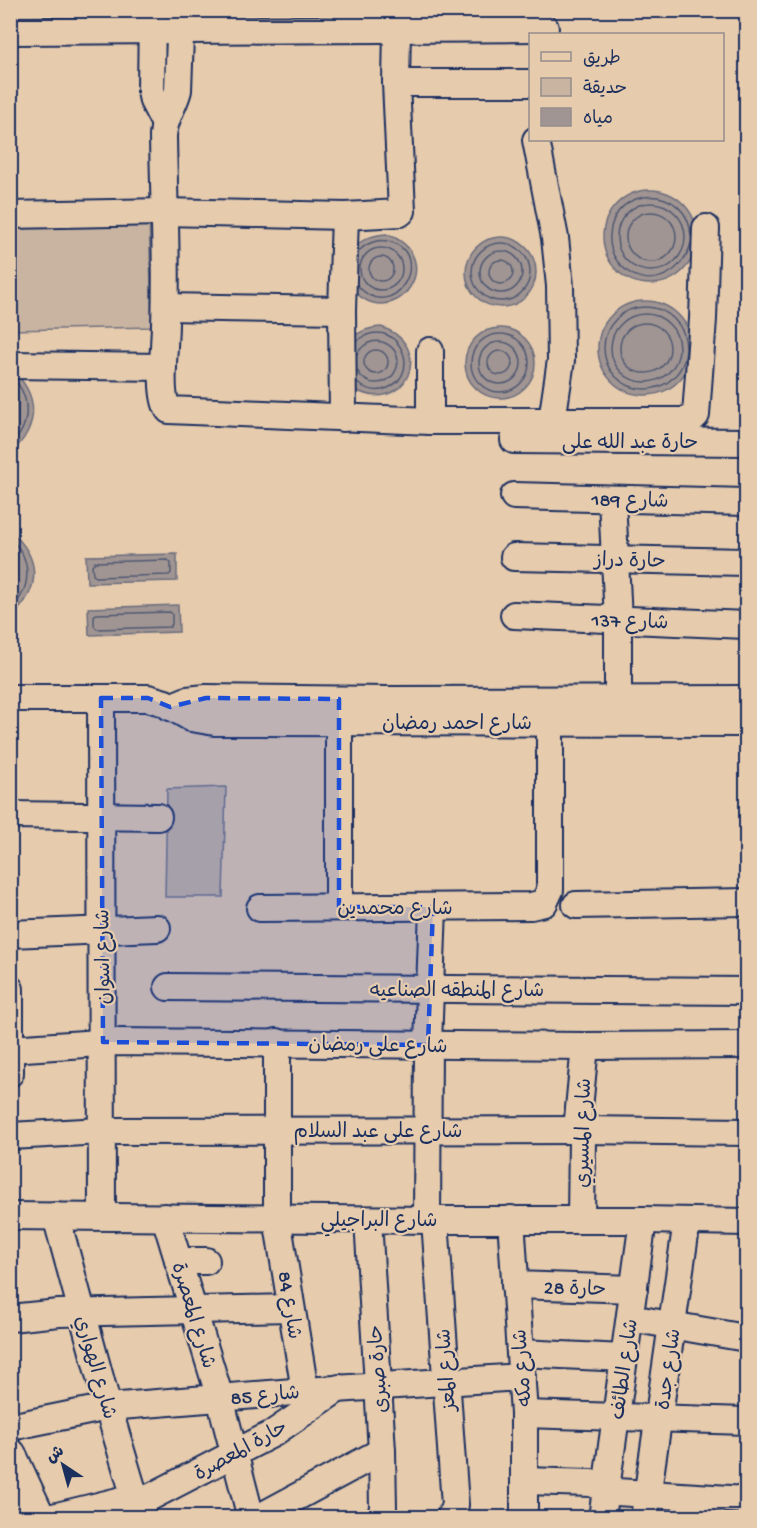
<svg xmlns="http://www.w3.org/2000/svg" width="757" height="1528" font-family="'Gochi Hand','Playpen Sans Arabic',sans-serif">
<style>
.green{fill:#c9b4a1;stroke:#727280;stroke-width:1.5}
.water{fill:#a09592;stroke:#6b6c7d;stroke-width:1.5}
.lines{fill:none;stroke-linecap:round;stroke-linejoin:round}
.shore{stroke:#505873;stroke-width:1.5}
.minor-casing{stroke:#1b2f5e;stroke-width:30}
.major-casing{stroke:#1b2f5e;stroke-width:36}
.minor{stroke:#e6cbad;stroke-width:26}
.major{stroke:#e6cbad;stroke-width:32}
.marked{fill:#1d4ed8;fill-opacity:0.2;stroke:#1d4ed8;stroke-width:4.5;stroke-dasharray:12 8;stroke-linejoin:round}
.labels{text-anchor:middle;stroke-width:4.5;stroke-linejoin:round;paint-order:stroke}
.street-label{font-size:20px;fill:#1b2f5e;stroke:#e6cbad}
</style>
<rect width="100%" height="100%" fill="#e6cbad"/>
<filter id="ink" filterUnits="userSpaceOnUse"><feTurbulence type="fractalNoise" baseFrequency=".0167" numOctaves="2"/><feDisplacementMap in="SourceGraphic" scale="12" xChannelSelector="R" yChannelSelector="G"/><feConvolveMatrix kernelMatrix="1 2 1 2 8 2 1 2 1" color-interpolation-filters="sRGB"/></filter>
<g filter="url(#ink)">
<!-- green -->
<g class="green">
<path d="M10,211L149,215L152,327L11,330Z"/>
<path d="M226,787L223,897H165L167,789Z"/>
</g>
<!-- water -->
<g class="water">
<circle cx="650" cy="237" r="47"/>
<path d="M386,234C451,256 395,338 351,288L355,246C365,238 373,235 386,234Z"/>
<circle cx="501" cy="272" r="35"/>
<circle cx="645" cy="348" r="47"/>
<path d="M381,327C438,346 404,418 354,389L350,339C360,331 368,328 381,327Z"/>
<circle cx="500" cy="363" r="35"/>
<path d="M10,368C40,394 40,426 11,453Z"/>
<path d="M10,531C42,558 41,590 11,617Z"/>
<path d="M177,554V581L87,583L86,556Z"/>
<path d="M178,605L179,632L89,635L88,608Z"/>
</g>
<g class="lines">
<!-- shore -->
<g class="shore">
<circle cx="651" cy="237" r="34"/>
<circle cx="651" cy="237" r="25"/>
<path d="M691,243C684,271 653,290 627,271C615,262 609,249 610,235C613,184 688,183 691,236"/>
<circle cx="501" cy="272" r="29"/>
<circle cx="381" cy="269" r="21"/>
<circle cx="501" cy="272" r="21"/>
<circle cx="381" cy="269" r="12"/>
<circle cx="501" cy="272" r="12"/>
<path d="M357,285C395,329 436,251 387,241C376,239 365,244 358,252"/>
<circle cx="645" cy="348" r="41"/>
<circle cx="645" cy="348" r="34"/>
<circle cx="645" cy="348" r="25"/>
<circle cx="500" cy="363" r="29"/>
<path d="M357,341C393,312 426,370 388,388C377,393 367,390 357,383"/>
<circle cx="500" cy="363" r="21"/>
<circle cx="376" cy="362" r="12"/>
<circle cx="500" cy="363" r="12"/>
<path d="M357,354C374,325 411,351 393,375C389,380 382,383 376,383C367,383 361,378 357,370"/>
<path d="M10,445C30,428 32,399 14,379"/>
<path d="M10,539C33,558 32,590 10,609"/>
<path d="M168,560L171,563V573L169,575L96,577L93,575L92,565L95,562Z"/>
<path d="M170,612L172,614V624L170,627L97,629L94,626V616L96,614Z"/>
</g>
<defs>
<g id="minor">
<path d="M152,10L151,91L153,101L164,122"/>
<path d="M181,10L178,90C174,106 164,118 163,136C164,206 168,277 164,347C163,361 160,399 169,410L430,421H686L692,419L696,415L703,319L706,228"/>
<path d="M10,31L545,28"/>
<path d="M396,83H530"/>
<path d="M536,140L555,238L560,286L561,360L552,421"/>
<path d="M10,215L164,212L345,216L400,213L402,211L396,83L397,28"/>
<path d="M166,307L342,310"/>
<path d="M10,365L163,367"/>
<path d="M343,418L342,310L345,216"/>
<path d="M430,421V351"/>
<path d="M514,440L746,442"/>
<path d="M514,496L746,502"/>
<path d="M612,499L618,620V700"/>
<path d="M514,557L746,562"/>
<path d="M514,615L746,625"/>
<path d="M10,698H148L165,703L191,718L215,722L746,723"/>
<path d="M101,698L102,1216"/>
<path d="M170,707L187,700L206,698L387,700L746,699"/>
<path d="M339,707V907"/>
<path d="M10,815L158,817"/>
<path d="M576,905L746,902"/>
<path d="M260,908L531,906L544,903L550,890V722"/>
<path d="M10,934L157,928"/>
<path d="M168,987L746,991"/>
<path d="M10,989V1073"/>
<path d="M277,1042V1218L305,1391"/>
<path d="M10,1049L114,1042L585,1046L746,1045"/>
<path d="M10,1136L102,1131L581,1130L746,1132"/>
<path d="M10,1216L435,1220H643L746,1222"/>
<path d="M56,1216L108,1407L141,1518"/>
<path d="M165,1217L220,1398L251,1518"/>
<path d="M511,1219L524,1414V1518"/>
<path d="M581,1219L582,1138L578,1119L585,1046"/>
<path d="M368,1220L382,1451L383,1508L380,1518"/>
<path d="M427,1220L428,1045L433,907"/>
<path d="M435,1220L455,1505L450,1518"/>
<path d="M178,1261H206"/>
<path d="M515,1285L634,1289"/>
<path d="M10,1318L59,1313L291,1308"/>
<path d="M630,1318L746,1338"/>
<path d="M520,1353L624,1358"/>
<path d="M524,1414L746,1421"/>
<path d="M10,1427L108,1407L305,1391L522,1377"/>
<path d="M525,1481L591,1483L616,1492L746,1500"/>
<path d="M137,1504L272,1434L339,1388"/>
<path d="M49,1518L135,1497"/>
<path d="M258,1518L382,1451"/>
<path d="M602,1518L643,1220"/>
<path d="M644,1518L687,1221"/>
</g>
<path id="major" d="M10,1455L39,1518"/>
</defs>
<!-- minor casing -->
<use href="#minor" class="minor-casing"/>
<!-- major casing -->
<use href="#major" class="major-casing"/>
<!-- minor -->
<use href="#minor" class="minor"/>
<!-- major -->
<use href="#major" class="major"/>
</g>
</g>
<!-- marked area -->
<path class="marked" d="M101,698H148L170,707L206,698L339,699V907H433L428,1045L103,1042Z"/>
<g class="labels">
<!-- street labels -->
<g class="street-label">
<text x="630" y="448">حارة عبد الله على</text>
<text transform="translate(630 499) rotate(1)" y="7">شارع 189</text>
<text transform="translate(630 559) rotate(1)" y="7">حارة دراز</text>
<text transform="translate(630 620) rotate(2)" y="7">شارع 137</text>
<text x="457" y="729">شارع احمد رمضان</text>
<text x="395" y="914">شارع محمدين</text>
<text transform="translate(102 957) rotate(-91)" y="7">شارع اسوان</text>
<text x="457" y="996">شارع المنطقه الصناعيه</text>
<text transform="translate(378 1044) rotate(1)" y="7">شارع على رمضان</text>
<text x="378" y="1137">شارع على عبد السلام</text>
<text transform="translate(582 1133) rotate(-89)" y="7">شارع المسيري</text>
<text x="379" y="1226">شارع البراجيلي</text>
<text transform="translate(575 1287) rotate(2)" y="7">حارة 28</text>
<text transform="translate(291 1305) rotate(81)" y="7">شارع 84</text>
<text transform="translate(195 1315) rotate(73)" y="7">شارع المعصرة</text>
<text transform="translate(97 1367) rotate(74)" y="7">شارع الهواري</text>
<text transform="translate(521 1368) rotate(-94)" y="7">شارع مكه</text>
<text transform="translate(377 1369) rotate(-94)" y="7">حارة صبرى</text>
<text transform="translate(623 1369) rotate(-82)" y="7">شارع الطائف</text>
<text transform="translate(667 1369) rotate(-82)" y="7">شارع جدة</text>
<text transform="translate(445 1370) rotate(-94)" y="7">شارع المعز</text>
<text transform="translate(265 1394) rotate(-5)" y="7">شارع 85</text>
<text transform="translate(240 1449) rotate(-29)" y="7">حارة المعصرة</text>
</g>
</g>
<!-- margin -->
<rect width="757" height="1528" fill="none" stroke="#e6cbad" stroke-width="36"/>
<rect x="18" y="18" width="721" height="1492" fill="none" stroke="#1b2f5e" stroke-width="2" filter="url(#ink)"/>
<!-- legend -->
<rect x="529" y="33" width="195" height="108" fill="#e6cbad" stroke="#958d8d" stroke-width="1.5"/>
<rect x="541" y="52" width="30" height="9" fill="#e6cbad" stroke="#958d8d" stroke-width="1.5"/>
<text x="583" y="63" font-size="18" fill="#1b2f5e">طريق</text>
<rect x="541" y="78" width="30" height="18" fill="#c9b4a1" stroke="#958d8d" stroke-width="1.5"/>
<text x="583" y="93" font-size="18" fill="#1b2f5e">حديقة</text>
<rect x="541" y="108" width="30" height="18" fill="#a09592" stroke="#958d8d" stroke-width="1.5"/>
<text x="583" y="123" font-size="18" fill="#1b2f5e">مياه</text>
<!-- north arrow -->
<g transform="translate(63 1465) rotate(324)" stroke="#e6cbad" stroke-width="4.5" paint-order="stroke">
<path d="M0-4.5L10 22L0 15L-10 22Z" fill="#1b2f5e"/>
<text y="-9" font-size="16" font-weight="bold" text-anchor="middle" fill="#1b2f5e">ش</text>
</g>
</svg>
